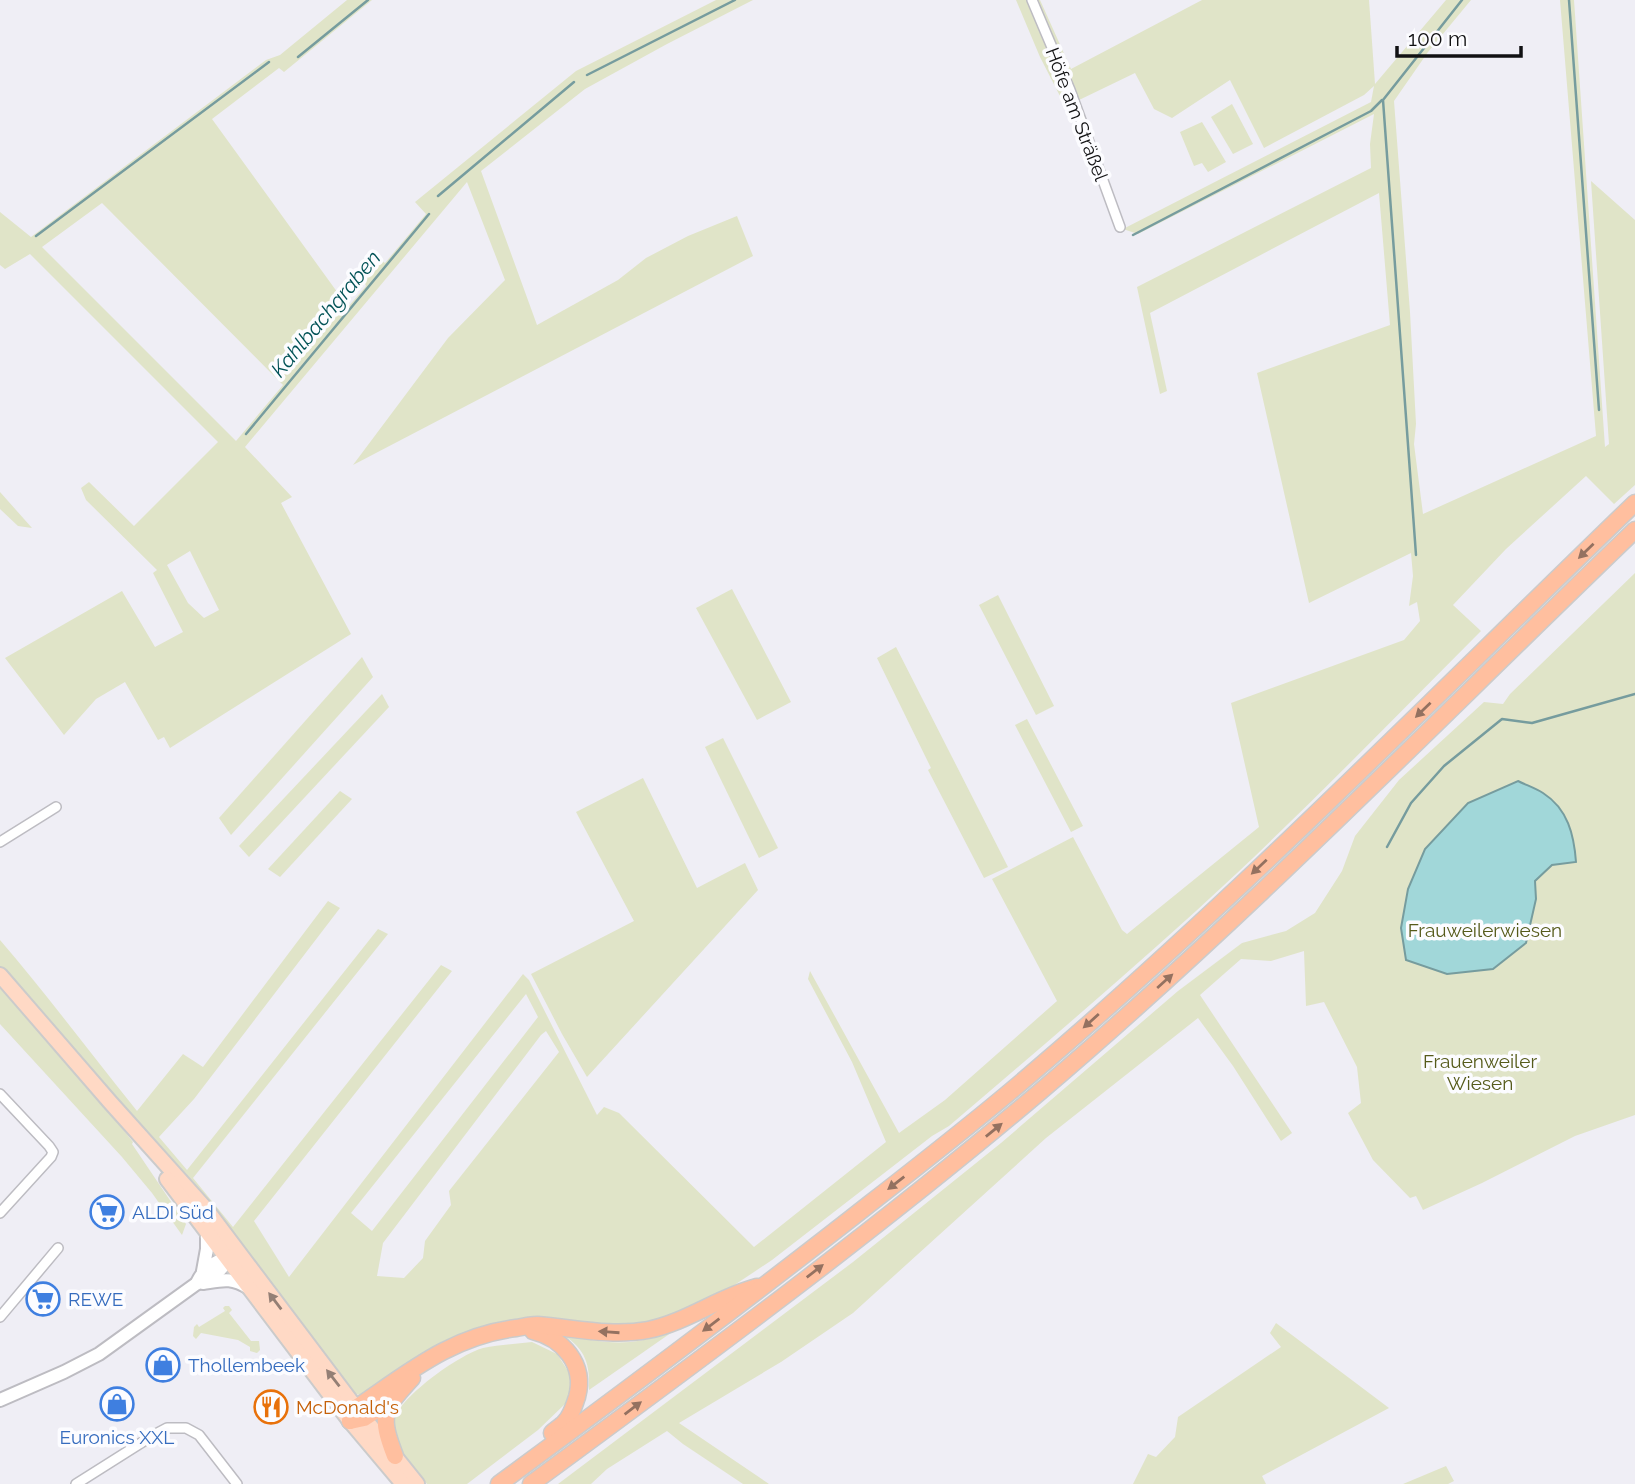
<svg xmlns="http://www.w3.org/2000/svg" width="1635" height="1484" font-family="Raleway,sans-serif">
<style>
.green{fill:#e0e4c8;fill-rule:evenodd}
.water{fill:#a1d7d9;stroke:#769c9e;stroke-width:2}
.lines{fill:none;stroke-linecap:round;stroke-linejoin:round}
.stream{stroke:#769c9e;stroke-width:2.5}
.street-casing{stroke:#bdbcc2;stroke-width:12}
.secondary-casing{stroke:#bdbcc2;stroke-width:16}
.primary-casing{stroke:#cbcbcb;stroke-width:18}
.highway-casing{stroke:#cbcbcb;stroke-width:19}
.street{stroke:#fff;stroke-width:9}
.secondary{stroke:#fff;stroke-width:12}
.primary{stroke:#ffd9c5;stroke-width:14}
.highway{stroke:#ffbf9f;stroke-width:16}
.oneway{fill:#947160}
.oneway2{fill:#947f75}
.labels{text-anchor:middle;stroke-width:7;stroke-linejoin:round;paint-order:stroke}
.street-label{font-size:19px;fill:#111113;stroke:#fcfcff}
.park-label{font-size:19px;fill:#565b1b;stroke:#fcfcff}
.shop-label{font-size:19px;fill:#366cbe;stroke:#fcfcff;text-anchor:start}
.food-label{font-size:19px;fill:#c56008;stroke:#fcfcff;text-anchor:start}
.water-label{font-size:21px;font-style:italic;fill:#005256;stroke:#fcfcff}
</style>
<rect width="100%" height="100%" fill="#efeef5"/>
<!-- green -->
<g class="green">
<path d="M347,0H372L284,72L279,68L212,119L348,307L366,286L359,267L370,252L385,263L426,214L415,202L576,71L716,0H753L667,44L585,89L481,171L537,325L618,280L646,258L688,236L737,216L753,256L353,465L448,338L505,280L467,182L245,447L292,497L281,503L351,634L170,748L164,737L158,740L125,682L96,699L64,735L5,658L122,591L155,647L183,632L153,573L157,570L86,500L81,488L89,482L134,526L218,442L30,254L5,269L0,265V212L31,237L266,60L280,55ZM102,203L283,385L236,441L42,247ZM190,551L219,610L204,618L188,603L167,565Z"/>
<path d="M1016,0H1040L1071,69L1202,0H1369L1375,84L1446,0H1471L1428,52L1394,101L1410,312L1416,424L1414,444L1423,514L1596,436L1560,0H1574L1605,447L1609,444L1591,181L1635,220V485L1614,504L1586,476L1506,549L1453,605L1481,631C1400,712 1320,795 1236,874C1143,961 1046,1043 949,1126L932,1136L772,1260L730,1288L696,1308L660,1319L625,1327L565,1321L499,1322L441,1342L370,1393L361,1395L354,1394L51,1025L0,968V940C48,996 91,1054 137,1111L183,1054L203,1067L328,901L340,908L194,1099L159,1137L187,1170L378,929L388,934L193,1178L233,1227L441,965L452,971L254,1221L289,1277L523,974L529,980L597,1115L604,1107L619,1113L754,1247L886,1142L852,1062L808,979L810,971L899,1133L945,1100L1057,1001L992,879L1073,837L1122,930L1127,934L1259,827L1231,703L1404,640L1420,621L1417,602L1409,606L1413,576L1411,553L1309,603L1257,373L1390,325L1379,193L1150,313L1167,391L1160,394L1137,287L1371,168L1370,144L1374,114L1138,234L1123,229L1371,102L1374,86L1364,95L1264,148L1230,80L1172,118L1154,109L1135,73L1077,101L1074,92L1061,98L1040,57ZM526,994L538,1017L372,1231L351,1213ZM546,1031L559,1052L449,1191L451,1205L425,1241L423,1258L404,1278L377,1276L383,1243L541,1035Z"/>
<path d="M1232,104L1253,144L1233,154L1211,117Z"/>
<path d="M1202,122L1226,162L1208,172L1202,163L1194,166L1180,132Z"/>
<path d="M0,492L32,528L18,526L0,509Z"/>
<path d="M1635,573V1115L1575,1136L1482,1183L1423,1210L1416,1196L1410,1198L1373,1160L1348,1113L1361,1103L1357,1067L1324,1002L1306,1006L1304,951L1271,961L1241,959L1200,995L1292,1133L1281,1141L1233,1066L1198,1018L1046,1138L853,1313L781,1362L679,1423L769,1484H743L683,1444L667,1431L607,1469L591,1484H558L853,1262L1001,1143L1178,991L1242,943L1286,931L1315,913L1342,871L1355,836L1399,780L1484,702L1503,704L1510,694Z"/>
<path d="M732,589L791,702L757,720L696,608Z"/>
<path d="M998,595L1054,706L1036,715L979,605Z"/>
<path d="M896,647L1008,867L984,878L928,770L931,768L877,658Z"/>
<path d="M362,657L373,677L231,835L219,818Z"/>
<path d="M382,694L389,707L249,857L239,846Z"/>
<path d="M1027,719L1083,826L1071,832L1015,725Z"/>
<path d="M723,738L778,848L759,858L705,747Z"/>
<path d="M643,778L697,888L745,863L758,890L587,1077L562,1034L531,974L634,921L576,812Z"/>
<path d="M340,791L352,799L280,877L268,869Z"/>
<path d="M0,984L65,1057L133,1142L132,1144L186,1224L182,1235L152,1193L122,1157L0,1024Z"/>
<path d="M225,1306H229L232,1310L229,1313L251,1341H259L260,1350L257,1353L250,1351V1347L238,1340L201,1333L196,1339L193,1336L194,1327L197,1324L199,1327L225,1311L223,1308Z"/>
<path d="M1276,1323L1389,1408L1262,1476L1266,1484H1133L1148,1454L1156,1457L1175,1437L1178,1417L1281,1347L1270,1333Z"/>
<path d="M678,1328L589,1390C590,1365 586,1349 563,1335C585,1339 607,1344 630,1342C646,1341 663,1334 678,1328Z"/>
<path d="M532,1342L557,1354L572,1377L570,1390L565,1404L538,1430L467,1484H427C415,1469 390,1443 393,1423C396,1399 460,1354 483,1348C499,1345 516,1344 532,1342Z"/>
<path d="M1446,1466L1454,1481L1448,1484H1403Z"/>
</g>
<!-- water -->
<path class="water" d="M1518,781C1526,785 1535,788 1543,793C1568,809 1574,835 1576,862L1552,865L1535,881L1536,899L1526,943L1493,969L1447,974L1406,960L1401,928L1408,889L1425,849L1468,803Z"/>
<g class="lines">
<!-- stream -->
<g class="stream">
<path d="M1569,0L1599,410"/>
<path d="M298,57L368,0"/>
<path d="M587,75L735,0"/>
<path d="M438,196L574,82"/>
<path d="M1133,235L1371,111L1382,100"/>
<path d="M36,236L269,62"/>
<path d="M246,434L429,214"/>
<path d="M1416,555L1383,100L1462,0"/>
<path d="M1387,847L1411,803L1444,766L1502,719L1532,723L1635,694"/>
</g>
<defs>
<g id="street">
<path d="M1032,0L1070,90L1120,227"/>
<path d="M0,842L56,807"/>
<path d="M0,1094L49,1146L53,1152L51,1157L0,1213"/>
<path d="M0,1317L58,1248"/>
<path d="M76,1484L152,1436L167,1428H186L199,1435L237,1484"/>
</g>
<g id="secondary">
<path d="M203,1271L207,1249V1232"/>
<path d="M198,1281C205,1267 215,1262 229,1257"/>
<path d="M203,1283C223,1280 231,1277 249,1288"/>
<path d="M0,1400L64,1372L99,1354L196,1284L220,1270L225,1264L228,1253"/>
</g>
<g id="primary">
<path d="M0,975L110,1102L206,1209L356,1408L417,1484"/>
<path d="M167,1179L350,1421L403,1484"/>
</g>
<g id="highway">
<path d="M533,1331C562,1338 586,1364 577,1397C574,1405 572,1415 565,1422C562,1426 556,1429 552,1433"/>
<path d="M350,1421L356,1408C408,1373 451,1336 516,1328C523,1327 530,1325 537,1325C575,1328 611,1337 648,1330C687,1322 719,1297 757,1287"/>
<path d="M350,1421L364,1418L391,1400"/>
<path d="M395,1456C379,1414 383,1410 412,1378"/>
<path d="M499,1484C624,1392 750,1298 872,1202C926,1160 980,1118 1031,1074C1242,894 1436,695 1635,503"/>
<path d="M531,1484C704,1357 878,1229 1042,1090C1250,913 1439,718 1635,530"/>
</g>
</defs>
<!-- street casing -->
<use href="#street" class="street-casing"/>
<!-- secondary casing -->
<use href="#secondary" class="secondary-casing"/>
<!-- primary casing -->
<use href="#primary" class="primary-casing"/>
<!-- highway casing -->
<use href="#highway" class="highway-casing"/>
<!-- street -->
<use href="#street" class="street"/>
<!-- secondary -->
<use href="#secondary" class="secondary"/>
<!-- primary -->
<use href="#primary" class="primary"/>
<!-- highway -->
<use href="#highway" class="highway"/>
</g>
<!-- one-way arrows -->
<defs><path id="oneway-solid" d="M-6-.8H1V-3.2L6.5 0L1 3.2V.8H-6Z" transform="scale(1.75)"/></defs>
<g class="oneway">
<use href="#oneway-solid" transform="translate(1586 551) rotate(136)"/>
<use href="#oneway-solid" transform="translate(1423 710) rotate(136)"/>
<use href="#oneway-solid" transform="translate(1259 867) rotate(137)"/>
<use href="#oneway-solid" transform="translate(1165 981) rotate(-42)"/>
<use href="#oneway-solid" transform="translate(1091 1021) rotate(138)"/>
<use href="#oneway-solid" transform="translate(994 1130) rotate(-39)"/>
<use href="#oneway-solid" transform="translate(896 1183) rotate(142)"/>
<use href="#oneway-solid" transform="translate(815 1271) rotate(-38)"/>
<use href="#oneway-solid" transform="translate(711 1325) rotate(143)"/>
<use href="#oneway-solid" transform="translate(609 1332) rotate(-176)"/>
<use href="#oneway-solid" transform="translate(633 1408) rotate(-37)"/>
</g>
<g class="oneway2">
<use href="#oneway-solid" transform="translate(275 1301) rotate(-127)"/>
<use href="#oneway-solid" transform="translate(333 1378) rotate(-128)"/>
</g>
<!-- icons -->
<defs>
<symbol id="supermarket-ring" viewBox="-11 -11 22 22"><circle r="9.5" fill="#fcfcff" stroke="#3f7fe0" stroke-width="1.5"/><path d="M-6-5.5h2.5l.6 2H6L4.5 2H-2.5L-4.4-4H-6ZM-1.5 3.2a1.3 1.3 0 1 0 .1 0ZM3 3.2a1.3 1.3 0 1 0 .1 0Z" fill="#3f7fe0"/></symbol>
<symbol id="shop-ring" viewBox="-11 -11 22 22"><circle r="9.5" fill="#fcfcff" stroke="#3f7fe0" stroke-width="1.5"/><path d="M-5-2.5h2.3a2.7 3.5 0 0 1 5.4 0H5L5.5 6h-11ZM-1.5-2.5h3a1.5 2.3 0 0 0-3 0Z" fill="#3f7fe0"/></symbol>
<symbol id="restaurant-ring" viewBox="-11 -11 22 22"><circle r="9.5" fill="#fcfcff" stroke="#e8710a" stroke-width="1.5"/><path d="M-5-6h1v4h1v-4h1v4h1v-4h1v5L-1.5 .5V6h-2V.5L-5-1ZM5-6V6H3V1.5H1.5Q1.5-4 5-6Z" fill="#e8710a"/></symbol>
</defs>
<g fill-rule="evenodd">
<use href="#supermarket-ring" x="88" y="1193" width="38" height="38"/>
<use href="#supermarket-ring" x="24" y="1280" width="38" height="38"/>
<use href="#shop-ring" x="144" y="1346" width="38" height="38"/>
<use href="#shop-ring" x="98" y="1385" width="38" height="38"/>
<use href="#restaurant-ring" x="252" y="1388" width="38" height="38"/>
</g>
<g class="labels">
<!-- street labels -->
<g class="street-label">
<text transform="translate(1077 114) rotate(69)" y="7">Höfe am Sträßel</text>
</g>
<!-- park labels -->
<g class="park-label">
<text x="1485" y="937">Frauweilerwiesen</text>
<text x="1480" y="1068">Frauenweiler<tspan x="1480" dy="22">Wiesen</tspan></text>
</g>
<!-- shop labels -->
<g class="shop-label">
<text x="132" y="1219">ALDI Süd</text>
<text x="68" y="1306">REWE</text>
<text x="188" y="1372">Thollembeek</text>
<text x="117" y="1444" text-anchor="middle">Euronics XXL</text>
</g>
<!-- food labels -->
<g class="food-label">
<text x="296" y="1414">McDonald's</text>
</g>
<!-- water labels -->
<g class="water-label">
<text transform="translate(326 314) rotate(-50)" y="7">Kahlbachgraben</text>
</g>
</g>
<!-- scale -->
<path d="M1397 46v10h124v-10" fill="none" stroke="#111113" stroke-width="3.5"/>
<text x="1408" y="46" font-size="21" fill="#111113" stroke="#fcfcff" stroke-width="5" paint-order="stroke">100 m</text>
</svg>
